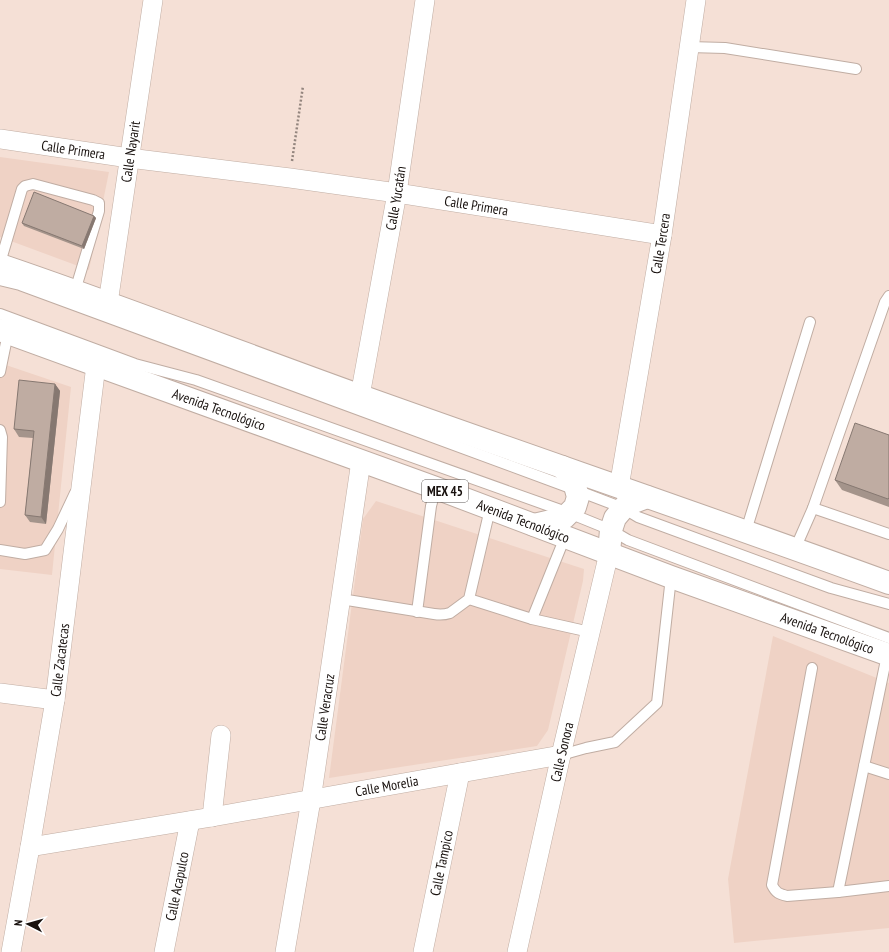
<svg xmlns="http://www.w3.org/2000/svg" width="889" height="952" font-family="'PT Sans Narrow',sans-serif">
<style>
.built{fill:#efd2c5}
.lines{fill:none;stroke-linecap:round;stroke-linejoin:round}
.lane-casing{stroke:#c0ada3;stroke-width:12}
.street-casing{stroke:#c0ada3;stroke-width:20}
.primary-casing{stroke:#c0ada3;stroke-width:24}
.path{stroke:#93857e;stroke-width:2.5;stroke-dasharray:2 2;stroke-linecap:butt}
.lane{stroke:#fff;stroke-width:10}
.street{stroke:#fff;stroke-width:19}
.primary{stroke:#fff;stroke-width:22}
.wall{fill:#a4948b}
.shaded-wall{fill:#867871}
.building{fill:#bfaca2;stroke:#867871}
.labels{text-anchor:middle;stroke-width:3;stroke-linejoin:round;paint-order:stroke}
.shield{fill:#fff;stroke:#5d5856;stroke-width:1}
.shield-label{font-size:13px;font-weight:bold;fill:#18110e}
.street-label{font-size:14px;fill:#18110e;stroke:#fff}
</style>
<rect width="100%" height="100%" fill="#f5e0d6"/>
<!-- built -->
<g class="built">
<path d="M0,157L109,172L89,270L0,237Z"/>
<path d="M0,363L71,387L52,575L0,569Z"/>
<path d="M376,501L584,569L583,581L548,730L537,746L329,778L363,519Z"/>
<path d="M773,636L889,683V928L734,943L728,879Z"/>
</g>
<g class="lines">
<defs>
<g id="lane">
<path d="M689,47L725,48L856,69"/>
<path d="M0,263L22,189L25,186L33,184L93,200L99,203V211L75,291"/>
<path d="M0,280L20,285L576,490L623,508L638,517L831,588L889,604"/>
<path d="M0,314L135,364L196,380L569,513L611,530L628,540L889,638"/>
<path d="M0,372L8,333"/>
<path d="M0,430L2,437L0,502"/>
<path d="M813,508L889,534"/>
<path d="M746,531L810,322"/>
<path d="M795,549L813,508L885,302L889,296"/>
<path d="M0,550L25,554L45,550L58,529L75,493"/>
<path d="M341,599L434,614C440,615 444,615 450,613L469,599L490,509"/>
<path d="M469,599L532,619L590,632"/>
<path d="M417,612L431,506L436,488"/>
<path d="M532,619L565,537"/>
<path d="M812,668L772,885C776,893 779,894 787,896L838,892L889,886"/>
<path d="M561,755L586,748L615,742L657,703L671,577"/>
<path d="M864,766L889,774"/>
<path d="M838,892L887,655"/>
</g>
<g id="street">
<path id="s1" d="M0,139L129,158L290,178L397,193L662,235"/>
<path id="s2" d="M108,303L153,0"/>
<path id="s3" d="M360,396L397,193L425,0"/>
<path id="s4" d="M619,487L662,235L696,0"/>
<path d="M0,693L55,700"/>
<path d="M212,817L221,735"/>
<path id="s5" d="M30,847L212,817L561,755"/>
<path id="s6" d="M11,952L30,847L55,700L96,365"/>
<path id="s7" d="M164,952L190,821"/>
<path id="s8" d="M285,952L311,800L361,461"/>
<path id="s9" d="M423,952L460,773"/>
<path id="s10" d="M517,952L561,755L609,553"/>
</g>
<g id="primary">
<path d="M0,265C121,306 241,353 361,396C537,459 714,519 889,583"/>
<path id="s11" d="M0,330L96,365L436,488L671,577L889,655"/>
<path d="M534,525L564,518L575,507L578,497L574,482L562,467"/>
<path d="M609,553L611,530L615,518L626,505L647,497"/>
</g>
</defs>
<!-- lane casing -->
<use href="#lane" class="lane-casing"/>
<!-- street casing -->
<use href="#street" class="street-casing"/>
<!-- primary casing -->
<use href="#primary" class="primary-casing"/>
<!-- path -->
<path class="path" d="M292,161L303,86"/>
<!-- lane -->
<use href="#lane" class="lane"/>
<!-- street -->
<use href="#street" class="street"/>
<!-- primary -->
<use href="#primary" class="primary"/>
</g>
<!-- wall -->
<g class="wall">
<path d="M94,216L96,218L84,249L24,226L22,223Z"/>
<path d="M55,384L60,391L46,524L30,522L25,515L33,438L19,437L14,429Z"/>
<path d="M889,435V507L842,490L835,480Z"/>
</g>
<!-- shaded-wall -->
<g class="shaded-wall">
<path d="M94,216L96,218L84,249L82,246Z"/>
<path d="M55,384L60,391L46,524L41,517Z"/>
</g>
<!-- building -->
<g class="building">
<path d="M34,192L94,216L82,246L22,223Z"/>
<path d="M19,380L55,384L41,517L25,515L34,431L14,429Z"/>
<path d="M855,423L889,435V498L888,499L835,480Z"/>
</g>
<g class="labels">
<!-- shield labels -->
<rect class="shield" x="422" y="480" width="46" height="22" rx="3"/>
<g class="shield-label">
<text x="445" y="496">MEX 45</text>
</g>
<!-- street labels -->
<g class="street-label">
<text dy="5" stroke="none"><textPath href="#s1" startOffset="74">Calle Primera</textPath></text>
<text dy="5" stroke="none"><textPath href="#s2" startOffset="153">Calle Nayarit</textPath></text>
<text dy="5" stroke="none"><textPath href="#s3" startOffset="201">Calle Yucatán</textPath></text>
<text dy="5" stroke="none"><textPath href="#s1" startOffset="481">Calle Primera</textPath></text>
<text dy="5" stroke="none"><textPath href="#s4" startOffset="247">Calle Tercera</textPath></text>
<text dy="5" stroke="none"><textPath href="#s11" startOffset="233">Avenida Tecnológico</textPath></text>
<text dy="5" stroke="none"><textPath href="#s11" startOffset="557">Avenida Tecnológico</textPath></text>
<text dy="5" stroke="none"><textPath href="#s11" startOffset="881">Avenida Tecnológico</textPath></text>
<text dy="5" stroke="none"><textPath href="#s6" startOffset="296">Calle Zacatecas</textPath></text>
<text dy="5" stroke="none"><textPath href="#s8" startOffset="248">Calle Veracruz</textPath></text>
<text dy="5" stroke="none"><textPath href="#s10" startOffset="205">Calle Sonora</textPath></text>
<text dy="5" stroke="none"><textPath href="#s5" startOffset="362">Calle Morelia</textPath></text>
<text dy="5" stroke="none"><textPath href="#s9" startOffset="91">Calle Tampico</textPath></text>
<text dy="5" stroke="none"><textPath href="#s7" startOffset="67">Calle Acapulco</textPath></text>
</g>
</g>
<!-- north arrow -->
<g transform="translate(28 924) rotate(276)" stroke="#ffffff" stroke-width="3" paint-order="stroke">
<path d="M0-3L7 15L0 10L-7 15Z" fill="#18110e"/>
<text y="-6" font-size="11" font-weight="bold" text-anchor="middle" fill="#18110e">N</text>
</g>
</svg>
